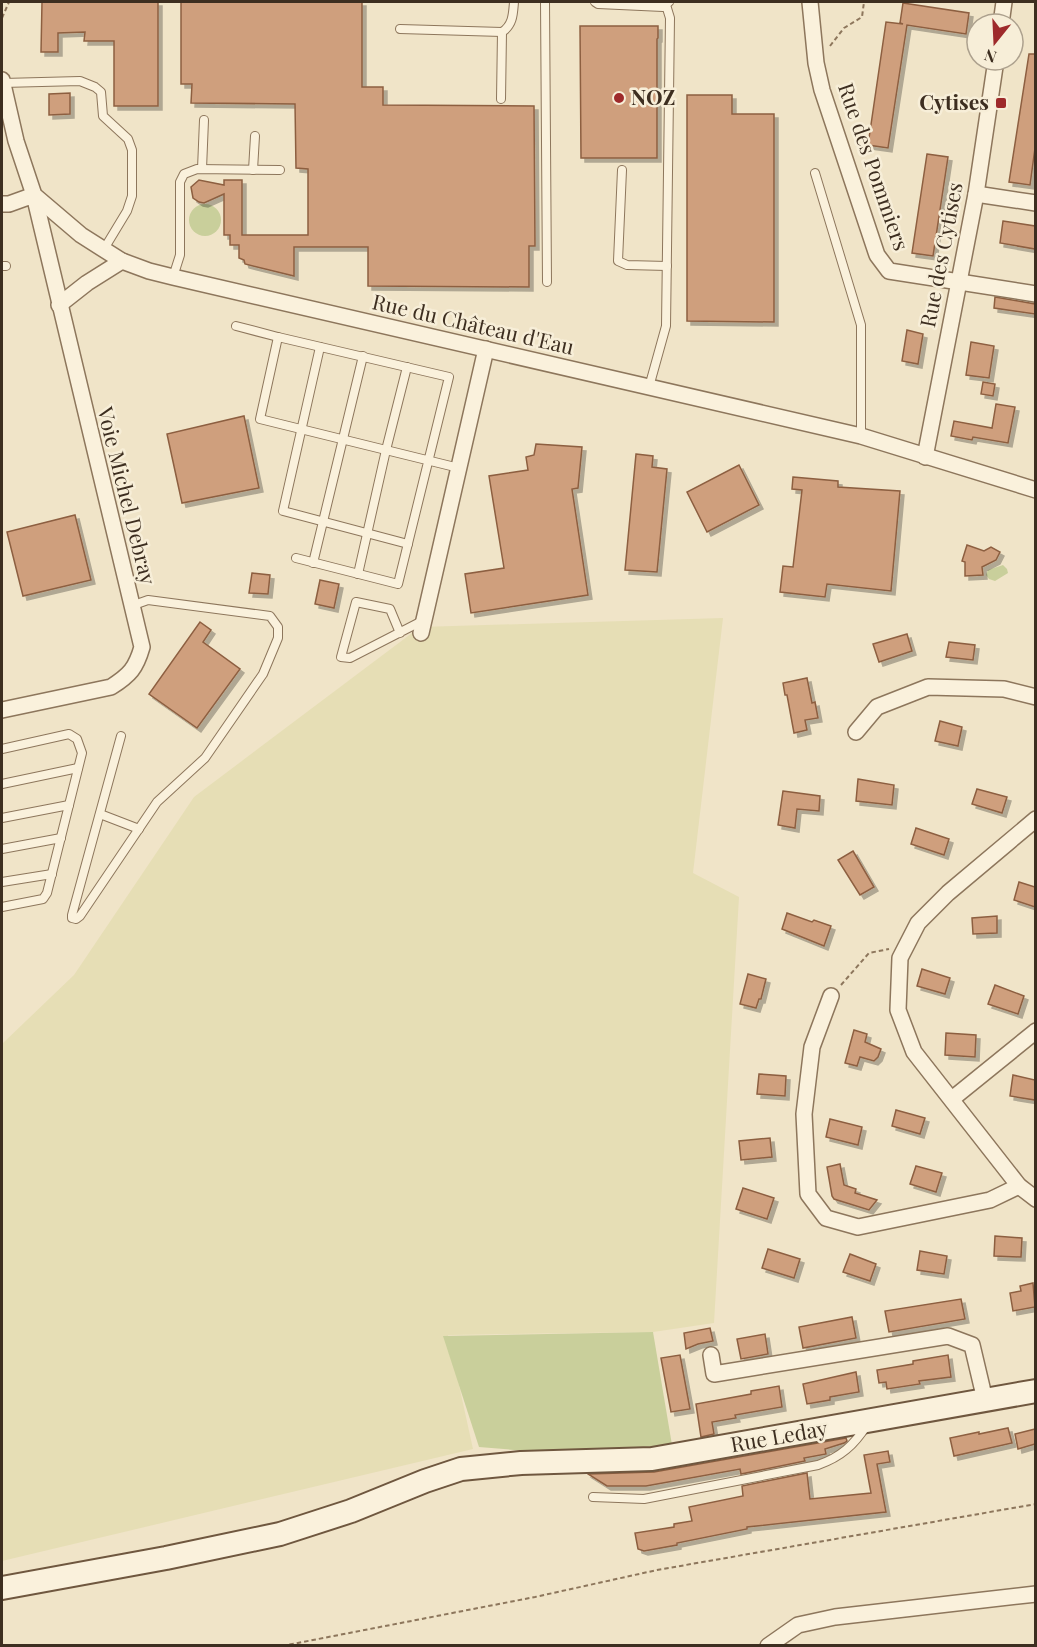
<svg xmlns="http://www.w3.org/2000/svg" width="1037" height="1647" font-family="'Playfair Display',serif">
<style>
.farmland{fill:#e6deb5}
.green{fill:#c9cf9b}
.building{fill:#cf9f7d;stroke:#8d5f41;stroke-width:1.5;filter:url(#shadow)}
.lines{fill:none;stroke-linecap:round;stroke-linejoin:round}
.service-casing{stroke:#8d765c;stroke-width:10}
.minor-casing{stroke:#8d765c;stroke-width:18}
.secondary-casing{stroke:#6f573f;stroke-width:26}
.path{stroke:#8d765c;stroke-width:2;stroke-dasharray:4.5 3;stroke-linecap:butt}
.service{stroke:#faf1dc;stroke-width:8}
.minor{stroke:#faf1dc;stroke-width:15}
.secondary{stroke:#faf1dc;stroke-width:22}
.poi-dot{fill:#9e2a2b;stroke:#f7eed8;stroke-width:2}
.labels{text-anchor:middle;stroke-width:5;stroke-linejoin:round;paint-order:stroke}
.poi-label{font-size:21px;font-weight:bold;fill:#3d2e20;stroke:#f7eed8;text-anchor:start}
.street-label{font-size:21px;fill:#3d2e20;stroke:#f7eed8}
</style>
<defs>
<filter id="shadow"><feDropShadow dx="4" dy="4" stdDeviation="0" flood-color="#0004"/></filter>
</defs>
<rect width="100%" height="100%" fill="#f0e4c8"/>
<!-- farmland -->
<path class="farmland" d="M723,618L693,873L739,897L714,1323L653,1332L448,1335L473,1449L2,1561V1044L74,975L194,797L420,627Z"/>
<!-- green -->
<g class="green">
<circle cx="205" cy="220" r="16"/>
<path d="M1003,565L1007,569L1008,573L995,581L989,579L986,575L988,570Z"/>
<path d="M653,1332L672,1445L551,1453L479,1447L443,1336Z"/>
</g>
<!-- building -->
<g class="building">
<path d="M42,2H158V106H114V41H84L85,32L58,33V52H41Z"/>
<path d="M181,2H362V87H383V105L534,106L535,246H529V287L368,286V247H294V276L245,264L244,260L239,258V245H230V235H224V194L204,203L199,202L193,198L191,187L199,180L224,185V180H242V235H308V169L296,168L295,104L191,103L192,84H181Z"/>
<path d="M903,3L969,13L966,34L907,25L888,148L868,145L886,22L903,24L900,23Z"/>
<path d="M580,26H658V38L657,39V158H581Z"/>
<path d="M1029,54H1035V148L1030,185L1009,182Z"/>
<path d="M70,93V114L49,115V94Z"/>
<path d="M687,95H732V114H774V322L687,321Z"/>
<path d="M927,154L948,157L933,256L912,253Z"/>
<path d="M1003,221L1035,226V249L1000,243Z"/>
<path d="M995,297L1035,304V314L994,308Z"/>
<path d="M907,330L923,334L918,364L902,361Z"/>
<path d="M971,342L994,346L989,378L966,375Z"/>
<path d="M983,382L995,384L993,396L981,394Z"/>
<path d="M996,404L1015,407L1008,443L973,437L972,440L951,436L954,421L992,428Z"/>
<path d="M244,416L259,488L182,503L167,434Z"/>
<path d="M536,444L582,447L578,488L572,489L588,595L471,613L465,574L504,568L489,476L528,470L526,457L534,455Z"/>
<path d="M636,454L653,456L652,467L667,469L657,572L625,570Z"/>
<path d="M739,465L759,505L707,532L687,492Z"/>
<path d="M793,477L838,481V487L900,491L891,591L827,584L825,597L780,592L783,566L793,567L802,490L792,489Z"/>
<path d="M75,515L91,580L23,596L7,532Z"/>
<path d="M967,545L984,551L991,547L1000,552L996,560L982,567L983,575L965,576V562L962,561Z"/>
<path d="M252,573L270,575L268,594L249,593Z"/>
<path d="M320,580L339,584L334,608L315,604Z"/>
<path d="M200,622L211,630L203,642L240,669L197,728L149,694Z"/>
<path d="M907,634L912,651L879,662L873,644Z"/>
<path d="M949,642L975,645L973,660L946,657Z"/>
<path d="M807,678L812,703L815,702L818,718L805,720L807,730L794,733L787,695H785L783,683Z"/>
<path d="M940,721L962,727L958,746L935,741Z"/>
<path d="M858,779L894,785L892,805L856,801Z"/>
<path d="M977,789L1007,797L1002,813L972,804Z"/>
<path d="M783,791L820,796L819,811L797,809L795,828L778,825Z"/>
<path d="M916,828L949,839L944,855L911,844Z"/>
<path d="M853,851L874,887L860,895L838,860Z"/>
<path d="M1019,882L1035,887V907L1014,900Z"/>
<path d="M787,913L812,922L814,920L831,926L824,946L782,929Z"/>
<path d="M997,916V933L973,934L972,918Z"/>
<path d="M922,969L950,978L945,994L917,986Z"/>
<path d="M748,974L766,979L761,999H759L756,1008L740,1004Z"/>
<path d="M995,985L1024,996L1018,1014L988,1004Z"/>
<path d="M854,1030L867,1034L865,1042L881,1049L878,1057L874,1061L860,1057L857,1066L845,1063Z"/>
<path d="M946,1033L976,1035L975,1057L945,1055Z"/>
<path d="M759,1074L786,1076L785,1096L757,1094Z"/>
<path d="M1013,1075L1035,1080V1100L1010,1096Z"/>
<path d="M896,1110L925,1118L920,1134L892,1126Z"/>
<path d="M830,1119L862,1127L858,1145L826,1137Z"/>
<path d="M770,1138L772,1157L741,1160L739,1141Z"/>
<path d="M840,1164L844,1185L856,1189L855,1193L877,1200L869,1210L834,1199L832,1196L827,1167Z"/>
<path d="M916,1166L942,1173L936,1192L910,1184Z"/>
<path d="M743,1188L774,1198L767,1219L736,1209Z"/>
<path d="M995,1236L1022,1238L1021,1257L994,1256Z"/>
<path d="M768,1249L800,1259L794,1278L762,1268Z"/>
<path d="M920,1251L947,1256L944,1274L917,1270Z"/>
<path d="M850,1254L876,1264L870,1281L843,1272Z"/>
<path d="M1033,1283L1035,1307L1013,1311L1010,1293L1021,1291L1020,1286Z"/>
<path d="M961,1299L965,1319L889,1332L885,1311Z"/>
<path d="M852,1317L856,1338L803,1348L799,1327Z"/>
<path d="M710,1328L713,1341L698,1344L686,1349L684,1333Z"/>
<path d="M765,1334L768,1354L741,1359L737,1339Z"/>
<path d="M680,1355L690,1409L671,1412L661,1358Z"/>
<path d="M948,1355L951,1377L919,1381L920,1384L887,1389L886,1382L879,1383L877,1370L913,1364V1361Z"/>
<path d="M856,1372L859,1392L830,1397V1400L807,1404L803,1384Z"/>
<path d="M779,1386L782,1407L735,1415L736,1418L712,1422L714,1434L701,1437L696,1404L751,1394V1391Z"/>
<path d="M1008,1428L1012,1443L954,1456L950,1438L979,1432V1434Z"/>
<path d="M1035,1429V1444L1018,1449L1015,1434Z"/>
<path d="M846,1438L847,1441L844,1443L825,1449L826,1454L804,1458L805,1461L741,1474L740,1469L646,1486H607L588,1474L654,1472Z"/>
<path d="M888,1451L890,1462L877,1464L886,1512L747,1527V1529L677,1543V1545L644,1551L638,1549L635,1533L674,1527V1524L692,1521L689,1507L743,1496L742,1486L807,1473L810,1499L871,1493L864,1455Z"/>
</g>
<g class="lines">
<defs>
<g id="service">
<path d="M545,2L547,282"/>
<path d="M595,2L598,4L663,7L669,2"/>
<path d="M400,29L502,32C513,25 513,14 514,2"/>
<path d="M3,83L80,81L95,87L101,92L103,116L128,139L132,150V196L127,211L104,249"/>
<path d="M501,99L502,32"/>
<path d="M202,169L204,120"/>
<path d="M253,170L255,136"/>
<path d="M622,170L618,261L627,265L667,266"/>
<path d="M815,173L861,325V436"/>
<path d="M2,266H6"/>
<path d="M173,277L180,255V182L184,174L197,169L280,170"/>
<path d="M236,326L278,337"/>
<path d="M320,347L283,511L408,544"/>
<path d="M649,387L666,326L670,18L666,5"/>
<path d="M296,558L398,584L449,377L278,337L260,419L459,468"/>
<path d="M313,563L363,356"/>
<path d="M358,574L386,450L407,367"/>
<path d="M400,633L390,609L356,602L341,657L350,658L424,620"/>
<path d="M121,736L72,915V918L76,919L80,916L157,802L205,758L263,674L278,638V627L270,616L148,600L131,606"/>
<path d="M2,749L69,734L77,739L82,753L47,893L43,899L2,907"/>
<path d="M2,784L78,768"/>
<path d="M100,814L139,829"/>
<path d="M2,818L69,805"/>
<path d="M2,849L61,838"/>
<path d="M2,882L52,874"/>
<path d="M593,1497L644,1499L818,1465C841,1457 854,1445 867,1425"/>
</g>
<g id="minor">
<path d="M810,2L816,63L822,90L877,255L889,271L1036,294"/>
<path d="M1001,24L1004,2"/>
<path d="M2,80L16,141L34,195L81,235L122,261L149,271L173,277L861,436L1036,490"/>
<path d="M976,194L1036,203"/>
<path d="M2,204H9L34,195L142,647C136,668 130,675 111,687L2,710"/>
<path d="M59,305L87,283L122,261"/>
<path d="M925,457L976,194L996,60"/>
<path d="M421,633L486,349"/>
<path d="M856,732L877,707L928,687L1004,689L1036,697"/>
<path d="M1036,819L948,893L918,923L900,958L898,1010L914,1052L1019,1186L1036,1199"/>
<path d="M831,996L812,1047L804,1114L808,1194L826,1218L858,1227L990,1200L1019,1186"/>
<path d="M952,1099L1036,1031"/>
<path d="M711,1355L714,1374L948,1336L972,1345L985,1400"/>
<path d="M768,1646L798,1625L835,1617L1036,1594"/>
</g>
<path id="secondary" d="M2,1588L166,1558L280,1534L351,1511L425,1481L461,1469L521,1463L652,1459L1036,1391"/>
</defs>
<!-- service casing -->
<use href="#service" class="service-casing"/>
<!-- minor casing -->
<use href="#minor" class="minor-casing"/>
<!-- secondary casing -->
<use href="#secondary" class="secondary-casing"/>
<!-- path -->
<g class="path">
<path d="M2,18L9,2"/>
<path d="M830,46L844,28L862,17L864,2"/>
<path d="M841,985L869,953L889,949"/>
<path d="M282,1646L535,1597L657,1570L1036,1504"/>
</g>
<!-- service -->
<use href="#service" class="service"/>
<!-- minor -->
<use href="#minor" class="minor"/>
<!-- secondary -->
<use href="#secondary" class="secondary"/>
</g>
<!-- markers -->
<g class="poi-dot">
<circle cx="619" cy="98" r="6"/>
<rect x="995" y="97" width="12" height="12" rx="3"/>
</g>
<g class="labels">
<!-- poi labels -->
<g class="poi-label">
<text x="631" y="105">NOZ</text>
<text x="989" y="110" text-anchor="end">Cytises</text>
</g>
<!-- street labels -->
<g class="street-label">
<text transform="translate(873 167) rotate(71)" y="7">Rue des Pommiers</text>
<text transform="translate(942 255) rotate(-79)" y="7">Rue des Cytises</text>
<text transform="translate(473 325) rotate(13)" y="7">Rue du Château d'Eau</text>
<text transform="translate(126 496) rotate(76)" y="7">Voie Michel Debray</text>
<text transform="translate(779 1437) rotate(-10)" y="7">Rue Leday</text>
</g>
</g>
<!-- border -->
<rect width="1037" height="1647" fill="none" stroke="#3d2e20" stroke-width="6"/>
<!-- north arrow -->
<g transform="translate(995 42) rotate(198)"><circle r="28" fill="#f7eed8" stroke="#ada18e" stroke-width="1.5"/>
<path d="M0-4.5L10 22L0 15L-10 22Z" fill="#9e2a2b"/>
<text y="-9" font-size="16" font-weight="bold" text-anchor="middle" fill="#3d2e20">N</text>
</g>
</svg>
